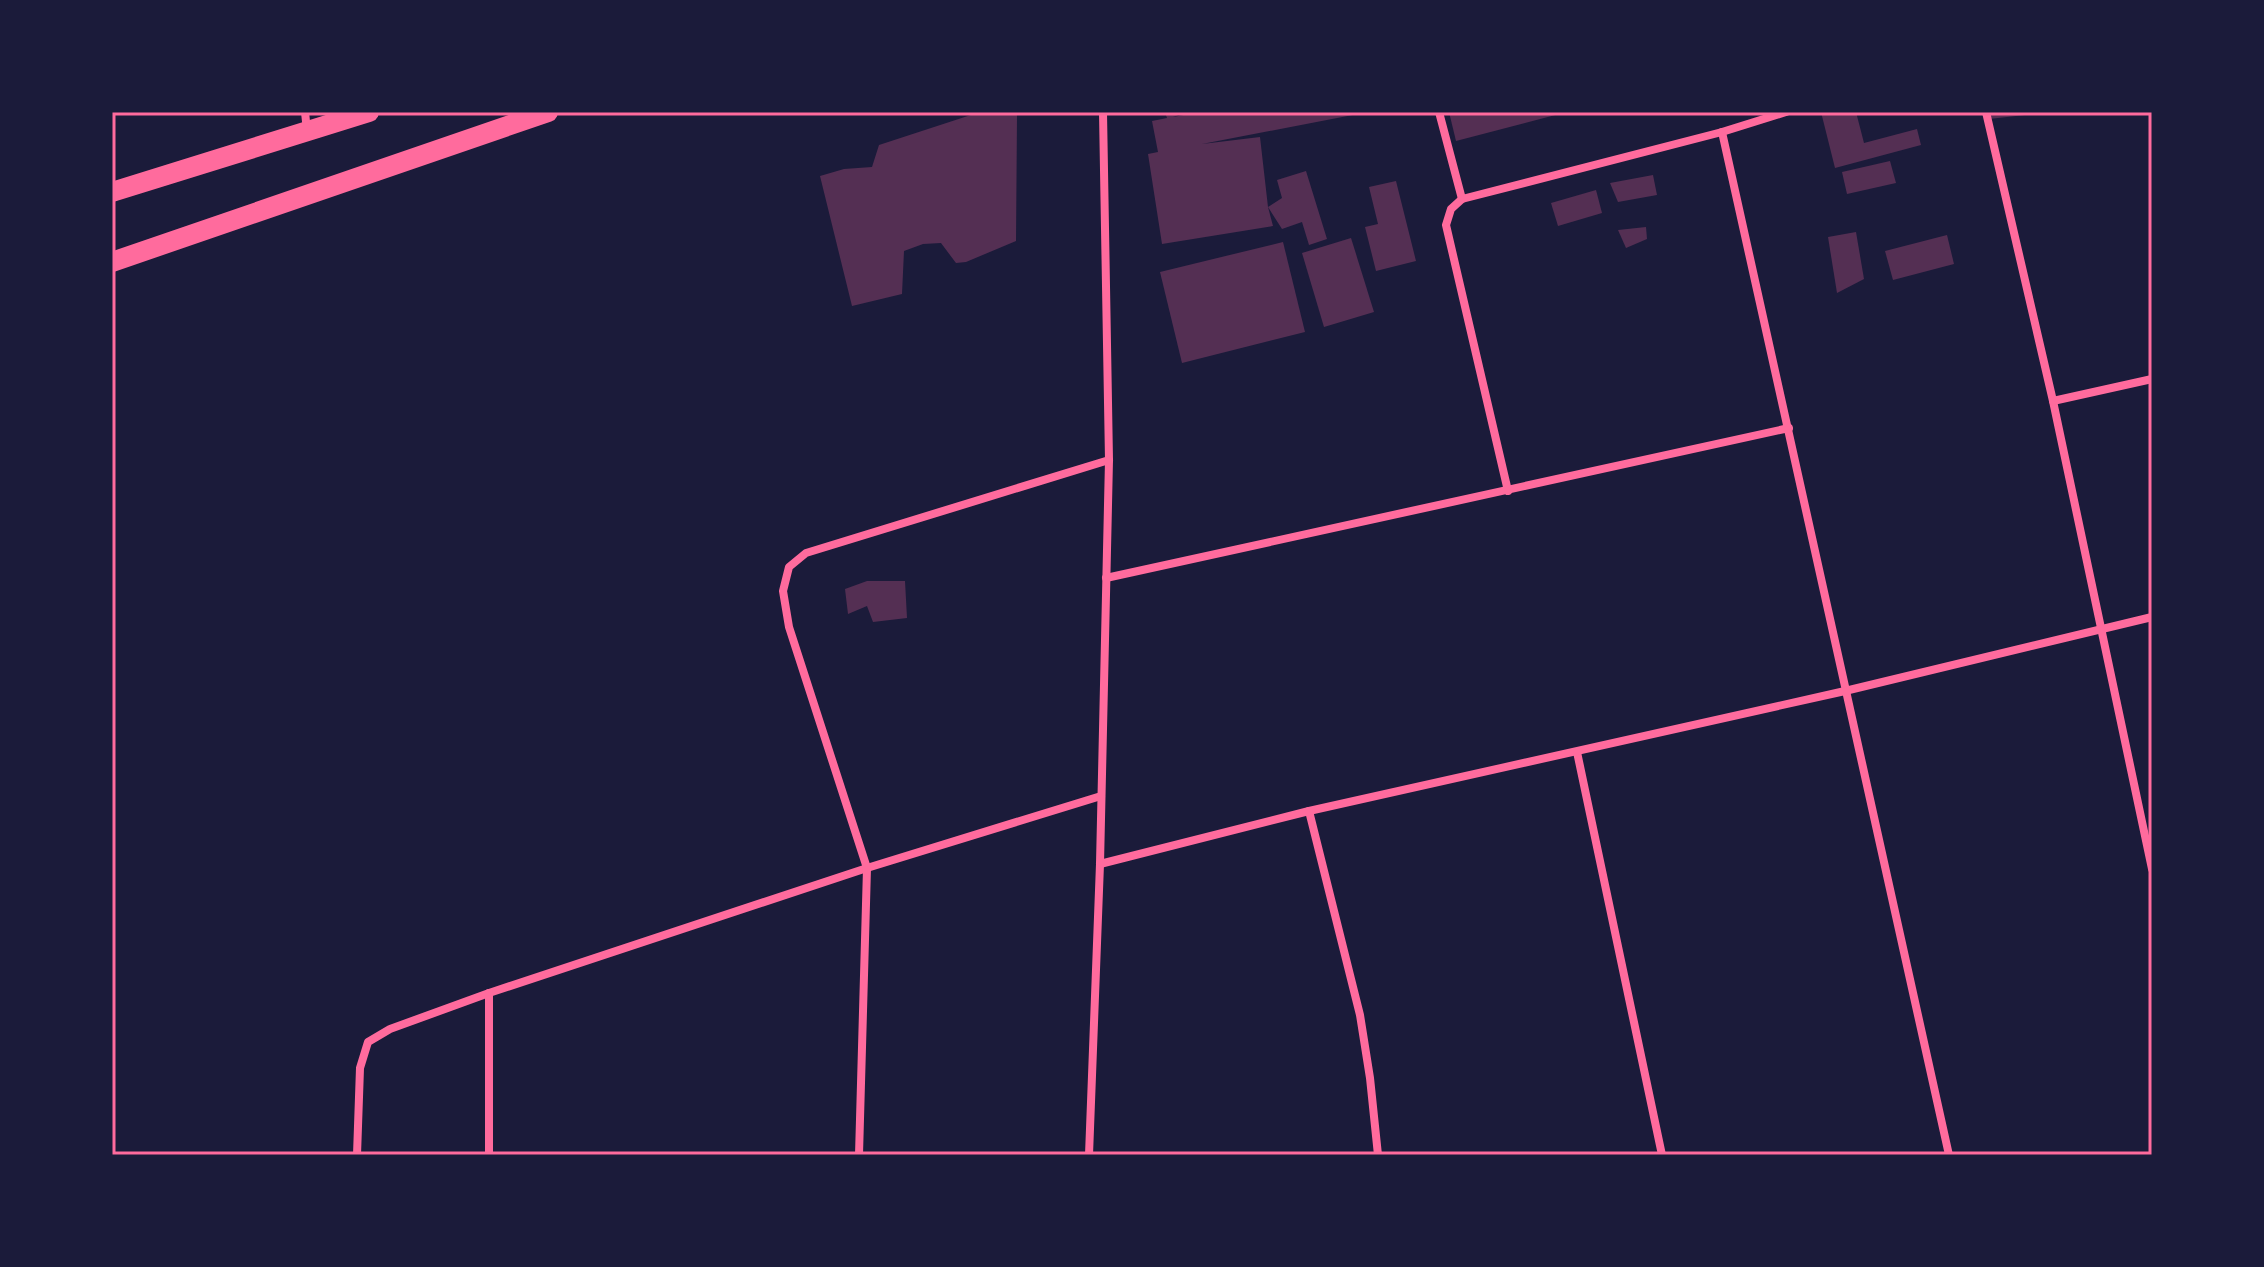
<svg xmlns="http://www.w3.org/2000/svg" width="2264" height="1267" font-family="Signika,sans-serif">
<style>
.building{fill:#542f53}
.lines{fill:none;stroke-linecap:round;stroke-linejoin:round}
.minor{stroke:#ff6b9d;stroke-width:8}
.primary{stroke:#ff6b9d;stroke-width:20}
.neatline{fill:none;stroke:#ff6b9d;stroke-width:3}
</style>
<rect width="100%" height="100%" fill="#1b1b3a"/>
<!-- building -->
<g class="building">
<path d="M980,112H1016L1017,116L1016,241L966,262L956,263L941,243L923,244L904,251L902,294L852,306L820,176L844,169L872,167L879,145Z"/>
<path d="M1165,112H1186L1173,117L1199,112L1363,113L1202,144L1260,137L1268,207L1273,226L1162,244L1148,154L1158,152L1152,121L1167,118Z"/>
<path d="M1449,112H1563V113L1456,141Z"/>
<path d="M1821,112H1856L1864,143L1917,129L1921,145L1835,168Z"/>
<path d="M1988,112H2025V115L1989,119Z"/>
<path d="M1890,161L1896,183L1847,194L1842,172Z"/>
<path d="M1306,171L1327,239L1309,245L1302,222L1282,229L1268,207L1282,198L1277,180Z"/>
<path d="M1653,175L1657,195L1618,202L1610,183Z"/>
<path d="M1396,181L1416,261L1376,271L1365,227L1378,224L1369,187Z"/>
<path d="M1596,190L1602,213L1558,226L1551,203Z"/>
<path d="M1646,227L1647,239L1626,248L1618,230Z"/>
<path d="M1856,232L1864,279L1837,293L1828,237Z"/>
<path d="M1947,235L1954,264L1893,280L1885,251Z"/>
<path d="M1351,238L1374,312L1324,327L1302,253Z"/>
<path d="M1283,242L1305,332L1182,363L1160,272Z"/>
<path d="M867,581H905L907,618L873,622L867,606L848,614L845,589Z"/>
</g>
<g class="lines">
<!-- minor -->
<g class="minor">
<path d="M305,112L307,131"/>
<path d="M1439,112L1462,199"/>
<path d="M1986,112L2053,401L2152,869"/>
<path d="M1722,132L1949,1155"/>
<path d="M2053,401L2152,379"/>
<path d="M1508,491L1446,225L1451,209L1462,199L1722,132L1786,112"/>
<path d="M1106,578L1789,428"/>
<path d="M1577,752L1662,1155"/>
<path d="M1309,811L1360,1015L1370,1078L1378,1155"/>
<path d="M1100,864L1309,811L1845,691L2152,617"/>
<path d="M357,1155L360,1068L368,1042L390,1029L489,993L867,868L1101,796"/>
<path d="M489,1155V993"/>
<path d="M859,1155L867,868L789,627L783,591L789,567L806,553L1109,460"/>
<path d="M1089,1155L1100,864L1109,460L1103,112"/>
</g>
<!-- primary -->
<g class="primary">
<path d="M112,192L369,112"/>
<path d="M112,262L548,112"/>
</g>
</g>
<!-- border -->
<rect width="2264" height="1267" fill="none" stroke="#1b1b3a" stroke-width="228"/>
<rect x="114" y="114" width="2036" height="1039" class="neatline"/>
</svg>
